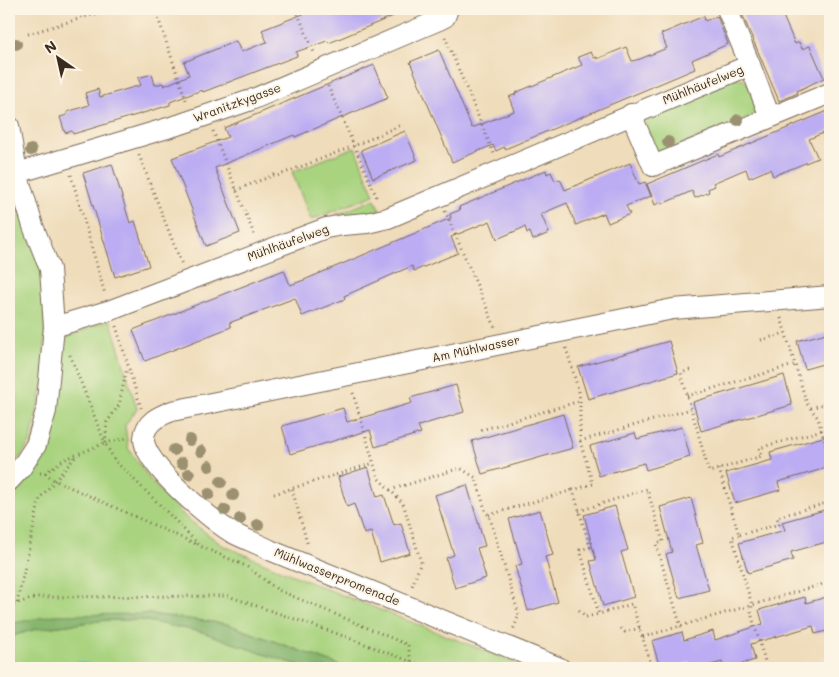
<svg xmlns="http://www.w3.org/2000/svg" width="839" height="677" font-family="Mali,sans-serif">
<style>
.green{fill:#a9d37f;stroke:#727e4e}
.forest{fill:#86b56e;stroke:#607046}
.lines{fill:none;stroke-linecap:round;stroke-linejoin:round}
.stream{stroke:#59c6ce;stroke-width:5}
.building{fill:#bbacf3}
.minor-casing{stroke:#7a6855;stroke-width:22}
.path{stroke:#7a6855;stroke-width:3;stroke-dasharray:1 4;stroke-linecap:butt}
.minor{stroke:#fff;stroke-width:20}
.tree{fill:#9b9171}
.labels{text-anchor:middle;stroke-width:4;stroke-linejoin:round;paint-order:stroke}
.street-label{font-size:12px;fill:#3b2a1e;stroke:#fcf5e5}
</style>
<rect width="100%" height="100%" fill="#fcf5e5"/>
<filter id="ink" filterUnits="userSpaceOnUse"><feTurbulence type="fractalNoise" baseFrequency=".02" numOctaves="2"/><feDisplacementMap in="SourceGraphic" scale="10" xChannelSelector="R" yChannelSelector="G"/><feConvolveMatrix kernelMatrix="1 2 1 2 8 2 1 2 1" color-interpolation-filters="sRGB"/></filter>
<filter id="wash" filterUnits="userSpaceOnUse"><feTurbulence type="fractalNoise" baseFrequency=".0096" numOctaves="4" result="noise"/><feDisplacementMap in="SourceGraphic" scale="20" xChannelSelector="R" yChannelSelector="G"/><feGaussianBlur stdDeviation="1.12" result="paint"/><feColorMatrix in="noise" values="0 0 0 0 0 0 0 0 0 0 0 0 0 0 0 0 0 1.4 0 .05"/><feComposite in="paint" operator="in"/></filter>
<g filter="url(#wash)">
<rect width="100%" height="100%" fill="#efdcba"/>
<!-- green -->
<g class="green">
<path d="M736,78L743,79L748,84L757,105L756,111L752,117L659,153C649,146 643,130 646,119Z"/>
<path d="M355,147L374,195L311,220L292,172Z"/>
<path d="M9,174L44,280L45,376L30,443L9,472Z"/>
<path d="M375,199L380,211L336,215Z"/>
<path d="M110,319L137,409L125,425L128,448L151,481L185,517L222,545L314,584L529,668H347L227,624L150,614L9,624V491L25,473L59,341Z"/>
<path d="M107,620H142L202,632L308,668H9V637L36,629Z"/>
</g>
<!-- forest -->
<path class="forest" d="M150,614L227,624L347,668H308L263,654L202,632L142,620H107L36,629L9,637V624L54,615Z"/>
<g class="lines">
<!-- stream -->
<g class="stream">
<path d="M54,668L80,664L101,668"/>
<path d="M201,668H202"/>
</g>
</g>
<g id="blocks">
<!-- building -->
<g class="building">
<path d="M316,9H410L329,43L327,41L296,52L297,56L281,62L203,92L202,90L170,102V105L73,134L72,131L65,133L60,117L67,115V112L89,105L85,93L98,89L100,97L141,85L138,78L152,74L155,85L163,83L164,86L189,75L184,62L236,41L241,52L267,42L262,30Z"/>
<path d="M740,9H780L795,44L799,42L802,49L810,46L824,78L797,91L798,93L779,101Z"/>
<path d="M704,16L705,21L717,16L728,44L692,60L695,69L505,149L504,147L496,151L493,145L452,162L410,62L439,50L472,128L514,111L509,97L516,94L515,93L582,65L578,57L591,52L594,58L597,57V59L626,47L632,61L640,59L667,48L661,34Z"/>
<path d="M374,65L388,98L295,137L294,135L215,168L240,233L206,246L172,158L228,137L224,128Z"/>
<path d="M830,110V130L809,139L818,158L773,176L770,169L749,178L746,169L713,183L715,186L708,189L709,192L695,198L692,191L662,204L661,202L655,205L647,184L718,154L719,157Z"/>
<path d="M405,131L417,160L373,178L361,150Z"/>
<path d="M630,163L639,184L645,182L651,196L626,206L630,214L608,223L604,213L576,225L567,203L541,214L549,233L533,240L530,232L527,233L525,227L497,239L490,221L451,237L458,253L414,271L412,266L344,296L345,299L302,316L295,298L229,323L231,327L145,361L133,330L284,270L290,285L304,280L451,218L450,214L460,210L459,207L546,170L547,174L551,172L555,181L560,179L565,190Z"/>
<path d="M112,164L130,223L135,221L149,266L115,277L83,173Z"/>
<path d="M830,332V362L805,369L797,341Z"/>
<path d="M669,341L678,373L588,399L578,367Z"/>
<path d="M784,375L792,405L701,431L693,402Z"/>
<path d="M456,385L464,412L418,426L421,433L375,447L370,430L290,454L282,426L343,408L347,422L412,403L410,398Z"/>
<path d="M563,414L573,448L482,474L472,441Z"/>
<path d="M682,427L690,457L646,470L644,463L599,476L590,446L635,433L637,439Z"/>
<path d="M830,435V467L778,482L780,490L735,503L726,473L772,460L770,452Z"/>
<path d="M368,467L377,497L384,495L394,525L401,523L410,553L380,562L371,532L364,534L354,504L347,507L338,477Z"/>
<path d="M467,485L485,546L477,548L486,578L455,588L446,558L454,555L435,495Z"/>
<path d="M691,498L703,543L696,545L709,590L679,598L666,554L672,552L660,507Z"/>
<path d="M615,506L628,550L621,552L634,597L603,606L590,561L596,560L584,515Z"/>
<path d="M828,509L830,518V541L791,552L793,560L748,573L739,543L785,530L782,522Z"/>
<path d="M540,510L553,555L545,557L558,602L528,611L515,566L522,564L509,519Z"/>
<path d="M830,596V630L815,634L813,626L751,644L755,660L727,668H724L722,662L700,668H692L691,662L672,668H660L652,641L682,632L684,640L713,631L715,640L763,624L759,610L805,597L806,603Z"/>
</g>
</g>
</g>
<g filter="url(#ink)">
<use href="#blocks" fill-opacity="0" stroke="#7a6855" stroke-width="1"/>
<g class="lines">
<defs>
<g id="minor">
<path d="M727,9L750,65"/>
<path d="M631,114L653,166L830,93"/>
<path d="M9,126L17,173L33,226L50,269L54,327L46,411L36,445L21,468L9,481"/>
<path d="M17,173L181,124L251,100L439,20L445,17L448,9"/>
<path d="M54,327L111,310L326,228L343,225L367,223L388,218L750,65L770,117"/>
<path d="M560,668L272,551C259,544 244,539 231,532C210,519 142,463 144,438C145,422 159,416 172,411L673,309L830,296"/>
</g>
</defs>
<!-- minor casing -->
<use href="#minor" class="minor-casing"/>
<!-- path -->
<g class="path">
<path d="M155,9L187,103"/>
<path d="M296,9L315,55"/>
<path d="M28,34L112,9"/>
<path d="M445,37L494,154"/>
<path d="M328,86L377,198"/>
<path d="M213,131L255,237"/>
<path d="M139,155L182,265"/>
<path d="M71,175L105,294"/>
<path d="M236,190L274,175L277,176L354,146L401,125"/>
<path d="M445,211L495,327"/>
<path d="M781,318L807,404L818,418L830,460"/>
<path d="M116,326L141,408"/>
<path d="M761,340L785,333"/>
<path d="M566,348L579,392L580,401V441L593,484L573,490L590,547L580,550L599,614L632,604L650,661L647,668"/>
<path d="M70,355L105,443L107,422L119,405L127,368"/>
<path d="M690,370L681,373L709,472L762,456L759,448L822,430"/>
<path d="M353,393L378,478L403,503L421,562L411,589"/>
<path d="M687,396L794,365"/>
<path d="M811,408L830,402"/>
<path d="M481,430L580,401"/>
<path d="M580,441L691,409"/>
<path d="M105,443L127,438"/>
<path d="M719,469L739,535L779,524L777,517L830,502"/>
<path d="M40,473H45L63,460L105,443L115,461L165,510L200,546L246,566L278,590L408,645L411,662"/>
<path d="M45,473L54,480L198,545"/>
<path d="M292,489L308,546"/>
<path d="M390,490L460,468L476,478L486,513L489,515L519,615L513,630"/>
<path d="M274,494L374,463"/>
<path d="M579,511L647,489L663,542L656,544L681,627"/>
<path d="M489,515L573,490"/>
<path d="M739,535L732,537L752,605L830,582"/>
<path d="M17,603L40,498L77,455"/>
<path d="M9,606L37,597L228,596L338,634L428,668"/>
<path d="M579,610L586,617L599,614"/>
<path d="M621,628L625,632L640,628"/>
<path d="M643,637L752,605L751,613L767,668"/>
<path d="M813,668L830,663"/>
</g>
<!-- minor -->
<use href="#minor" class="minor"/>
</g>
<!-- trees -->
<g class="tree">
<circle cx="16" cy="44" r="6"/>
<circle cx="738" cy="120" r="6"/>
<circle cx="668" cy="142" r="6"/>
<circle cx="31" cy="150" r="6"/>
<circle cx="190" cy="440" r="6"/>
<circle cx="174" cy="450" r="6"/>
<circle cx="201" cy="451" r="6"/>
<circle cx="182" cy="463" r="6"/>
<circle cx="209" cy="466" r="6"/>
<circle cx="189" cy="474" r="6"/>
<circle cx="221" cy="482" r="6"/>
<circle cx="209" cy="494" r="6"/>
<circle cx="233" cy="495" r="6"/>
<circle cx="225" cy="510" r="6"/>
<circle cx="240" cy="519" r="6"/>
<circle cx="258" cy="525" r="6"/>
</g>
</g>
<g class="labels">
<!-- street labels -->
<g class="street-label">
<text transform="translate(703 85) rotate(-22)" y="4">Mühlhäufelweg</text>
<text transform="translate(237 103) rotate(-20)" y="4">Wranitzkygasse</text>
<text transform="translate(288 243) rotate(-20)" y="4">Mühlhäufelweg</text>
<text transform="translate(476 349) rotate(-12)" y="4">Am Mühlwasser</text>
<text transform="translate(337 577) rotate(22)" y="4">Mühlwasserpromenade</text>
</g>
</g>
<!-- margin -->
<rect width="839" height="677" fill="none" stroke="#fcf5e5" stroke-width="30"/>
<!-- north arrow -->
<g transform="translate(58 58) rotate(326)" stroke="#fcf5e5" stroke-width="4" paint-order="stroke">
<path d="M0-4L9 19L0 12L-9 19Z" fill="#3b2a1e"/>
<text y="-8" font-size="14" font-weight="bold" text-anchor="middle" fill="#3b2a1e">N</text>
</g>
</svg>
